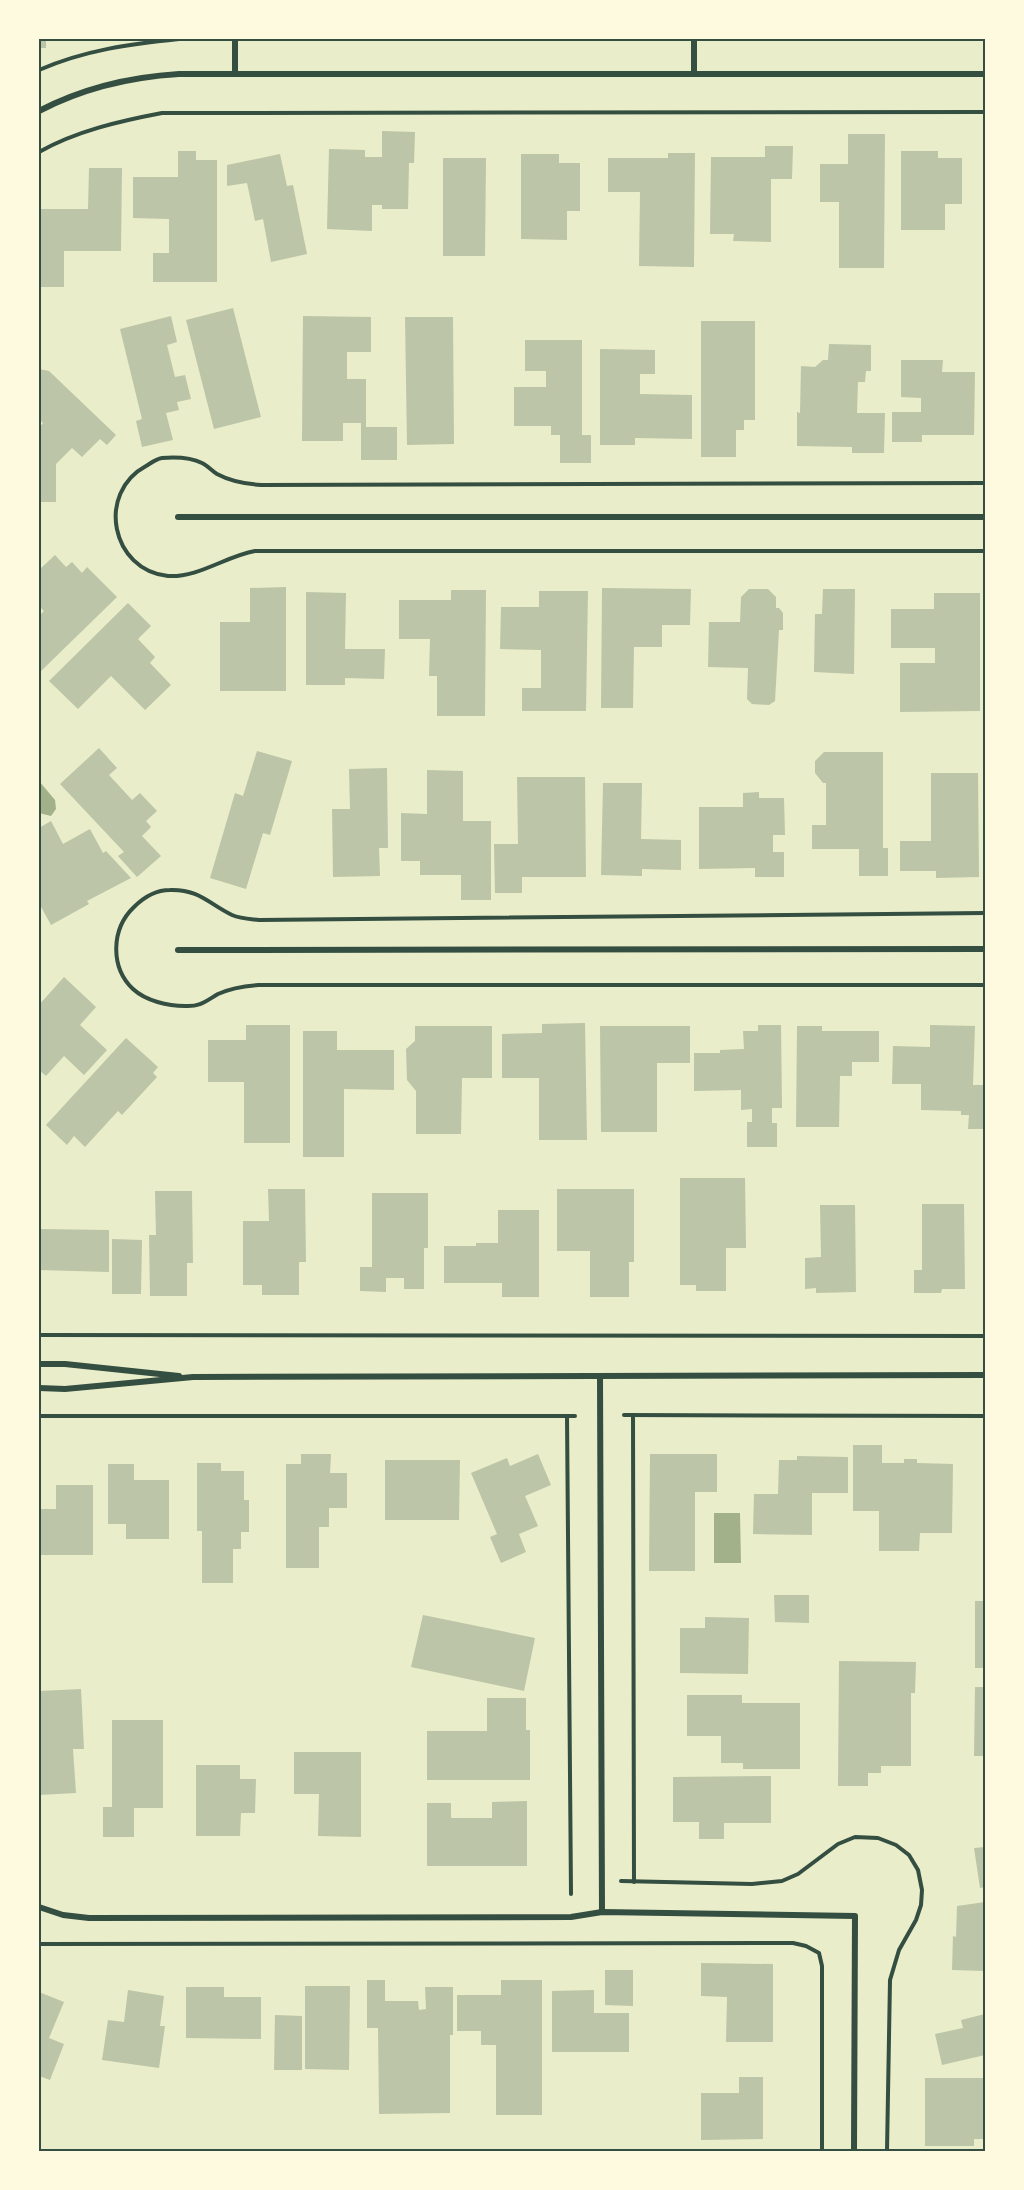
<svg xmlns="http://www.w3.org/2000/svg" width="1024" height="2190" font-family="'Varela Round',sans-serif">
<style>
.water{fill:#a3b18a}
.building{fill:#bcc5a7}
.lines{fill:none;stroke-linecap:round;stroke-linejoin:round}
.path{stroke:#344e41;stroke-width:4}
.minor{stroke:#344e41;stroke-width:6}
.neatline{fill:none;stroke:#344e41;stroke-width:2}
</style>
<rect width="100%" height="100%" fill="#e9edc9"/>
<!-- water -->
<g class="water">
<path d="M39,781L55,800L56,809L51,816L39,813Z"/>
<path d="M714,1513H740L741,1563H714Z"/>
</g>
<!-- building -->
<g class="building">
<rect x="39" y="39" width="7" height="9"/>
<path d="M382,131L415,132L414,163H409L408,209H382V205H372V231L327,229L329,149L365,150V157H382Z"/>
<path d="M848,134H885L884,268H839V202H820V164H848Z"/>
<path d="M765,146H793L792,179H771V242L733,241L734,234H710L711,157H765Z"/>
<path d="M178,151H196V160H217V282H153V253H169V219L133,218V177H178Z"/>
<path d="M901,151H938V158H962V204H945V230H901Z"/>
<path d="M668,153H695L694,267L639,266L640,192H608V158H668Z"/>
<path d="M280,154L287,186L293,185L307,254L271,262L263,219L255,221L247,183L227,186V165Z"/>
<path d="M521,154H559V163H580V211H567V240L521,239Z"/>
<path d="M443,158H486L485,256H443Z"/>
<path d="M89,168H122L121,251H64V287H39V209H88Z"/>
<path d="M233,308L261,417L214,429L186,320Z"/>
<path d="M171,316L177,342L167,345L175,377L185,375L191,399L177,402L179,410L166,413L173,440L142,447L136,421L142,419L120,329Z"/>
<path d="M303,316L371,317V352H347V379H366V427H397V460H361V423H343V441H302Z"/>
<path d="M405,317H453L454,444L407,445Z"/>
<path d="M701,321H755V420H744V430H736V457H701Z"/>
<path d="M525,340H582V435H591V463H560V435H551V426H514V387H546V371H525Z"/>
<path d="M829,344L871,345V371H866L865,382H858L857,413H885L884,453H852V447L797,446V412L800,413L801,366L815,367L823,360H828Z"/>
<path d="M600,349L655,350V374H640V394L692,395V439L635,438V445H600Z"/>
<path d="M901,360H943L942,372H975L974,435H922V442H892V412H921V398L901,397Z"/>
<path d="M39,369L49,371L116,435L107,445L100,439L82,457L72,448L56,464V502H39V428L43,423L39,419Z"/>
<path d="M55,555L66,567L72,562L82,573L87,567L117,597L39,673V616L44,611L39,606V570Z"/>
<path d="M286,587V691H220V622H250V588Z"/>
<path d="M602,588L691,589L690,625H662V647H634L633,708H601Z"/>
<path d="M749,589H768L776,597V608H779L783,613V630H779L775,701L769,705L752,704L747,699L748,668L708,667L709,622H740L741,597Z"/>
<path d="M823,589H855L854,674L814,672L815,614H822Z"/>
<path d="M451,590H486L485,716H437V676H429L430,639H399V600H451Z"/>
<path d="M539,591H588L586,711H522V688H541V650L500,649L501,607H539Z"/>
<path d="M306,592L346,593L345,649H385L384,679L345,678V685H306Z"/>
<path d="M934,593H980V711L900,712V663H935V648H891V609H934Z"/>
<path d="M128,603L151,626L138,639L155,657L150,663L171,685L145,710L111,676L78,709L49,681Z"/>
<path d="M99,748L117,768L109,775L132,800L140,793L157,811L146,821L151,827L142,836L161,856L137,877L118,856L124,852L60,784Z"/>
<path d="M257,751L292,761L270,835L263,833L246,889L210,878L235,793L243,796Z"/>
<path d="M824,752H883V848H888V876H859V849H812V825H826V783H823L815,773V761Z"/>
<path d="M387,768L388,848H379L380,876L333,877L332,809H350L349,769Z"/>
<path d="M427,770L463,771V821H491V900H461V875H420V861H401V813L427,814Z"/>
<path d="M931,773H978L979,877L936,878V871H900V841H931Z"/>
<path d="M517,777H585L586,877H522V893H495L494,844H518Z"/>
<path d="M603,783H642L641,839L681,840V870L642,869V876L601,875Z"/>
<path d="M759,792V798H784L785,835H773V852H784V877H755V868L699,869V807H743V793Z"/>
<path d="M51,821L63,844L90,829L103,853L106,851L131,878L87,901L89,904L51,925L39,903V828Z"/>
<path d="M64,977L96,1007L80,1025L107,1050L84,1075L64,1056L46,1076L39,1070V1005Z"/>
<path d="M585,1023L587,1140H539V1078H502V1034L542,1033V1024Z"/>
<path d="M246,1025H290V1143H244V1082H208V1040H246Z"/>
<path d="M758,1025H781L782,1108H772V1123H777V1147H747V1122H752V1109L741,1110V1090L694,1091V1053H720V1050L744,1049L743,1031H758Z"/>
<path d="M930,1025L975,1026L973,1085H984L983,1129H968L969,1115H961V1111L921,1110V1084H892L893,1046L930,1047Z"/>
<path d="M415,1026H492V1078H462L461,1134H416V1091L407,1080L406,1049L415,1041Z"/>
<path d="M600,1026H690V1063H657V1132H601Z"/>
<path d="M797,1026H822V1031H879V1062H852V1076H840L839,1127H796Z"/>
<path d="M303,1031H337V1050H394V1090L344,1089V1157H303Z"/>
<path d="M126,1038L158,1067L153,1073L157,1077L122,1115L118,1111L85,1147L74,1136L67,1145L46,1125Z"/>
<path d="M680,1178H745L746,1248H726V1291H696V1285H680Z"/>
<path d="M268,1189H305L306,1262H299V1295H262V1285H243V1221H269Z"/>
<path d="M557,1189H634V1262H629V1297H590V1251H557Z"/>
<path d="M155,1191H192L193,1263H187V1296H150L149,1235H156Z"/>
<path d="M372,1193H428V1248H424V1289H404V1278H386V1292L360,1291V1267H372Z"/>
<path d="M922,1204H964L965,1289H942L941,1293H914V1270H922Z"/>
<path d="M820,1205H855L856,1292L816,1293V1288L805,1289V1258L821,1257Z"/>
<path d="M498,1210H539V1297H502V1283H444V1246H476V1243H498Z"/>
<path d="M39,1229L109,1230V1272L39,1270Z"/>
<path d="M112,1239L142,1240L141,1294H112Z"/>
<path d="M853,1445H882V1463H904V1459H917V1463L953,1464L952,1533H920L919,1551H879V1511H853Z"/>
<path d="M301,1454H331L330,1473H347V1508H329V1527H319V1568H286V1464H301Z"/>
<path d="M538,1454L551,1485L525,1496L538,1526L519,1534L526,1552L501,1563L490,1537L497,1534L471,1473L507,1458L510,1466Z"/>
<path d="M650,1454H717V1492H695V1571H649Z"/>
<path d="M797,1456L848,1457V1493H812V1535L753,1534L754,1494H778L779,1460H797Z"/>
<path d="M385,1460H460L459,1520H385Z"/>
<path d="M197,1463H221V1471H244V1500H249V1532H241V1549H233V1583H202V1531H197Z"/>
<path d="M108,1464H134V1480H169V1539H126V1524H108Z"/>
<path d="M56,1485H93V1555H39V1509H56Z"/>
<path d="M774,1595H809V1623L775,1622Z"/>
<rect x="975" y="1601" width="10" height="67"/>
<path d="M423,1615L535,1638L524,1691L411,1667Z"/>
<path d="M705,1617L749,1618L748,1674L680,1673V1628H705Z"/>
<path d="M839,1661L916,1662L915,1693H911V1766H881V1773H868V1786H838Z"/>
<path d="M975,1687H985V1756H974Z"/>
<path d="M81,1689L84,1749H73L76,1793L39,1795V1691Z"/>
<path d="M687,1695H742V1703H800V1769H743V1763H721V1736H687Z"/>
<path d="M487,1698H526V1730H530V1780H427V1731H487Z"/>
<path d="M112,1720H163V1808H134V1837H103V1807H112Z"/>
<path d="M294,1752H361V1837L318,1836L319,1794H294Z"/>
<path d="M196,1765H240V1779H256L255,1813H241L240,1836H196Z"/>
<path d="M771,1776V1823H724V1839H699V1822H673V1777Z"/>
<path d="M527,1801V1866H427V1803H451V1818H492V1802Z"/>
<path d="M985,1847V1887L980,1888L974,1848Z"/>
<path d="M985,1902V1971L952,1970L953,1936L956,1937L957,1906Z"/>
<path d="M701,1963L773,1964V2042H726L727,1997L701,1996Z"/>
<path d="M605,1970H633V2006L605,2005Z"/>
<path d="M367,1980H385V2001H418L419,2010L426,2009L425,1987H453V2035H450V2113L379,2114L378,2028H367Z"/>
<path d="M501,1980H542V2115H496V2045H481V2031H457V1995H501Z"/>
<path d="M305,1986H350L349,2070L305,2069Z"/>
<path d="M186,1987H224V1997H261V2039L186,2038Z"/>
<path d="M128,1990L164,1996L160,2026H165L159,2068L102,2060L108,2020L124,2022Z"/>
<path d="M594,1990V2013H629V2052H552V1991Z"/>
<path d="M39,1992L64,2002L49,2038L64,2044L50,2080L39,2076Z"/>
<path d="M985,2014V2055L942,2065L935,2034L963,2028L961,2020Z"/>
<path d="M275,2015L302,2016V2070H274Z"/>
<path d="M739,2077H763V2139L701,2140V2093H739Z"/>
<path d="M925,2078H985V2139H974V2146H925Z"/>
</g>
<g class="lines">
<!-- path -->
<g class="path">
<path d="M39,70C85,50 130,44 179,39"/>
<path d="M39,152C76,131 120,121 162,113L985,112"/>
<path d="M985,483L261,485C246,484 230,481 217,474C212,471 208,466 202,463C190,457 175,457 162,458C156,459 151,463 146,466C96,493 111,570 168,576C198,578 226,556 255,551H985"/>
<path d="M985,913L259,920C250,919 241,919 232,915C209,904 199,889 170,890C155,890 143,898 134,907C111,929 110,967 133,989C146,1001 168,1006 185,1006C200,1007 206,1001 218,994C231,988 244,986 258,985H985"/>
<path d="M39,1335L985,1336"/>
<path d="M624,1415L985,1416"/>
<path d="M633,1415L634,1882"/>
<path d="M39,1416H575"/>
<path d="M567,1416L571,1894"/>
<path d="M621,1881L752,1884L782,1881L798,1874L838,1844L855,1837L878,1838L896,1845L909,1855L918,1870L922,1890L921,1905L916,1920L899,1950L890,1980L887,2151"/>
<path d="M39,1944L793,1943L806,1946L819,1953L822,1966V2151"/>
</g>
<!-- minor -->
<g class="minor">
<path d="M235,39V73"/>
<path d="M694,39V74"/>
<path d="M39,111C83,88 130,77 179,74H985"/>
<path d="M178,517H985"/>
<path d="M178,950L985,949"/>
<path d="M39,1364H65L179,1376"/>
<path d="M600,1377L602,1912"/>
<path d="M39,1388L65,1389L193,1377L985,1375"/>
<path d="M39,1907L63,1915L89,1918L571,1917L602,1912L855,1916L854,2151"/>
</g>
</g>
<!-- border -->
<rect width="1024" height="2190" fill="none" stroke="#fefae0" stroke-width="81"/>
<rect x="40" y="40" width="944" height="2110" class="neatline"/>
</svg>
